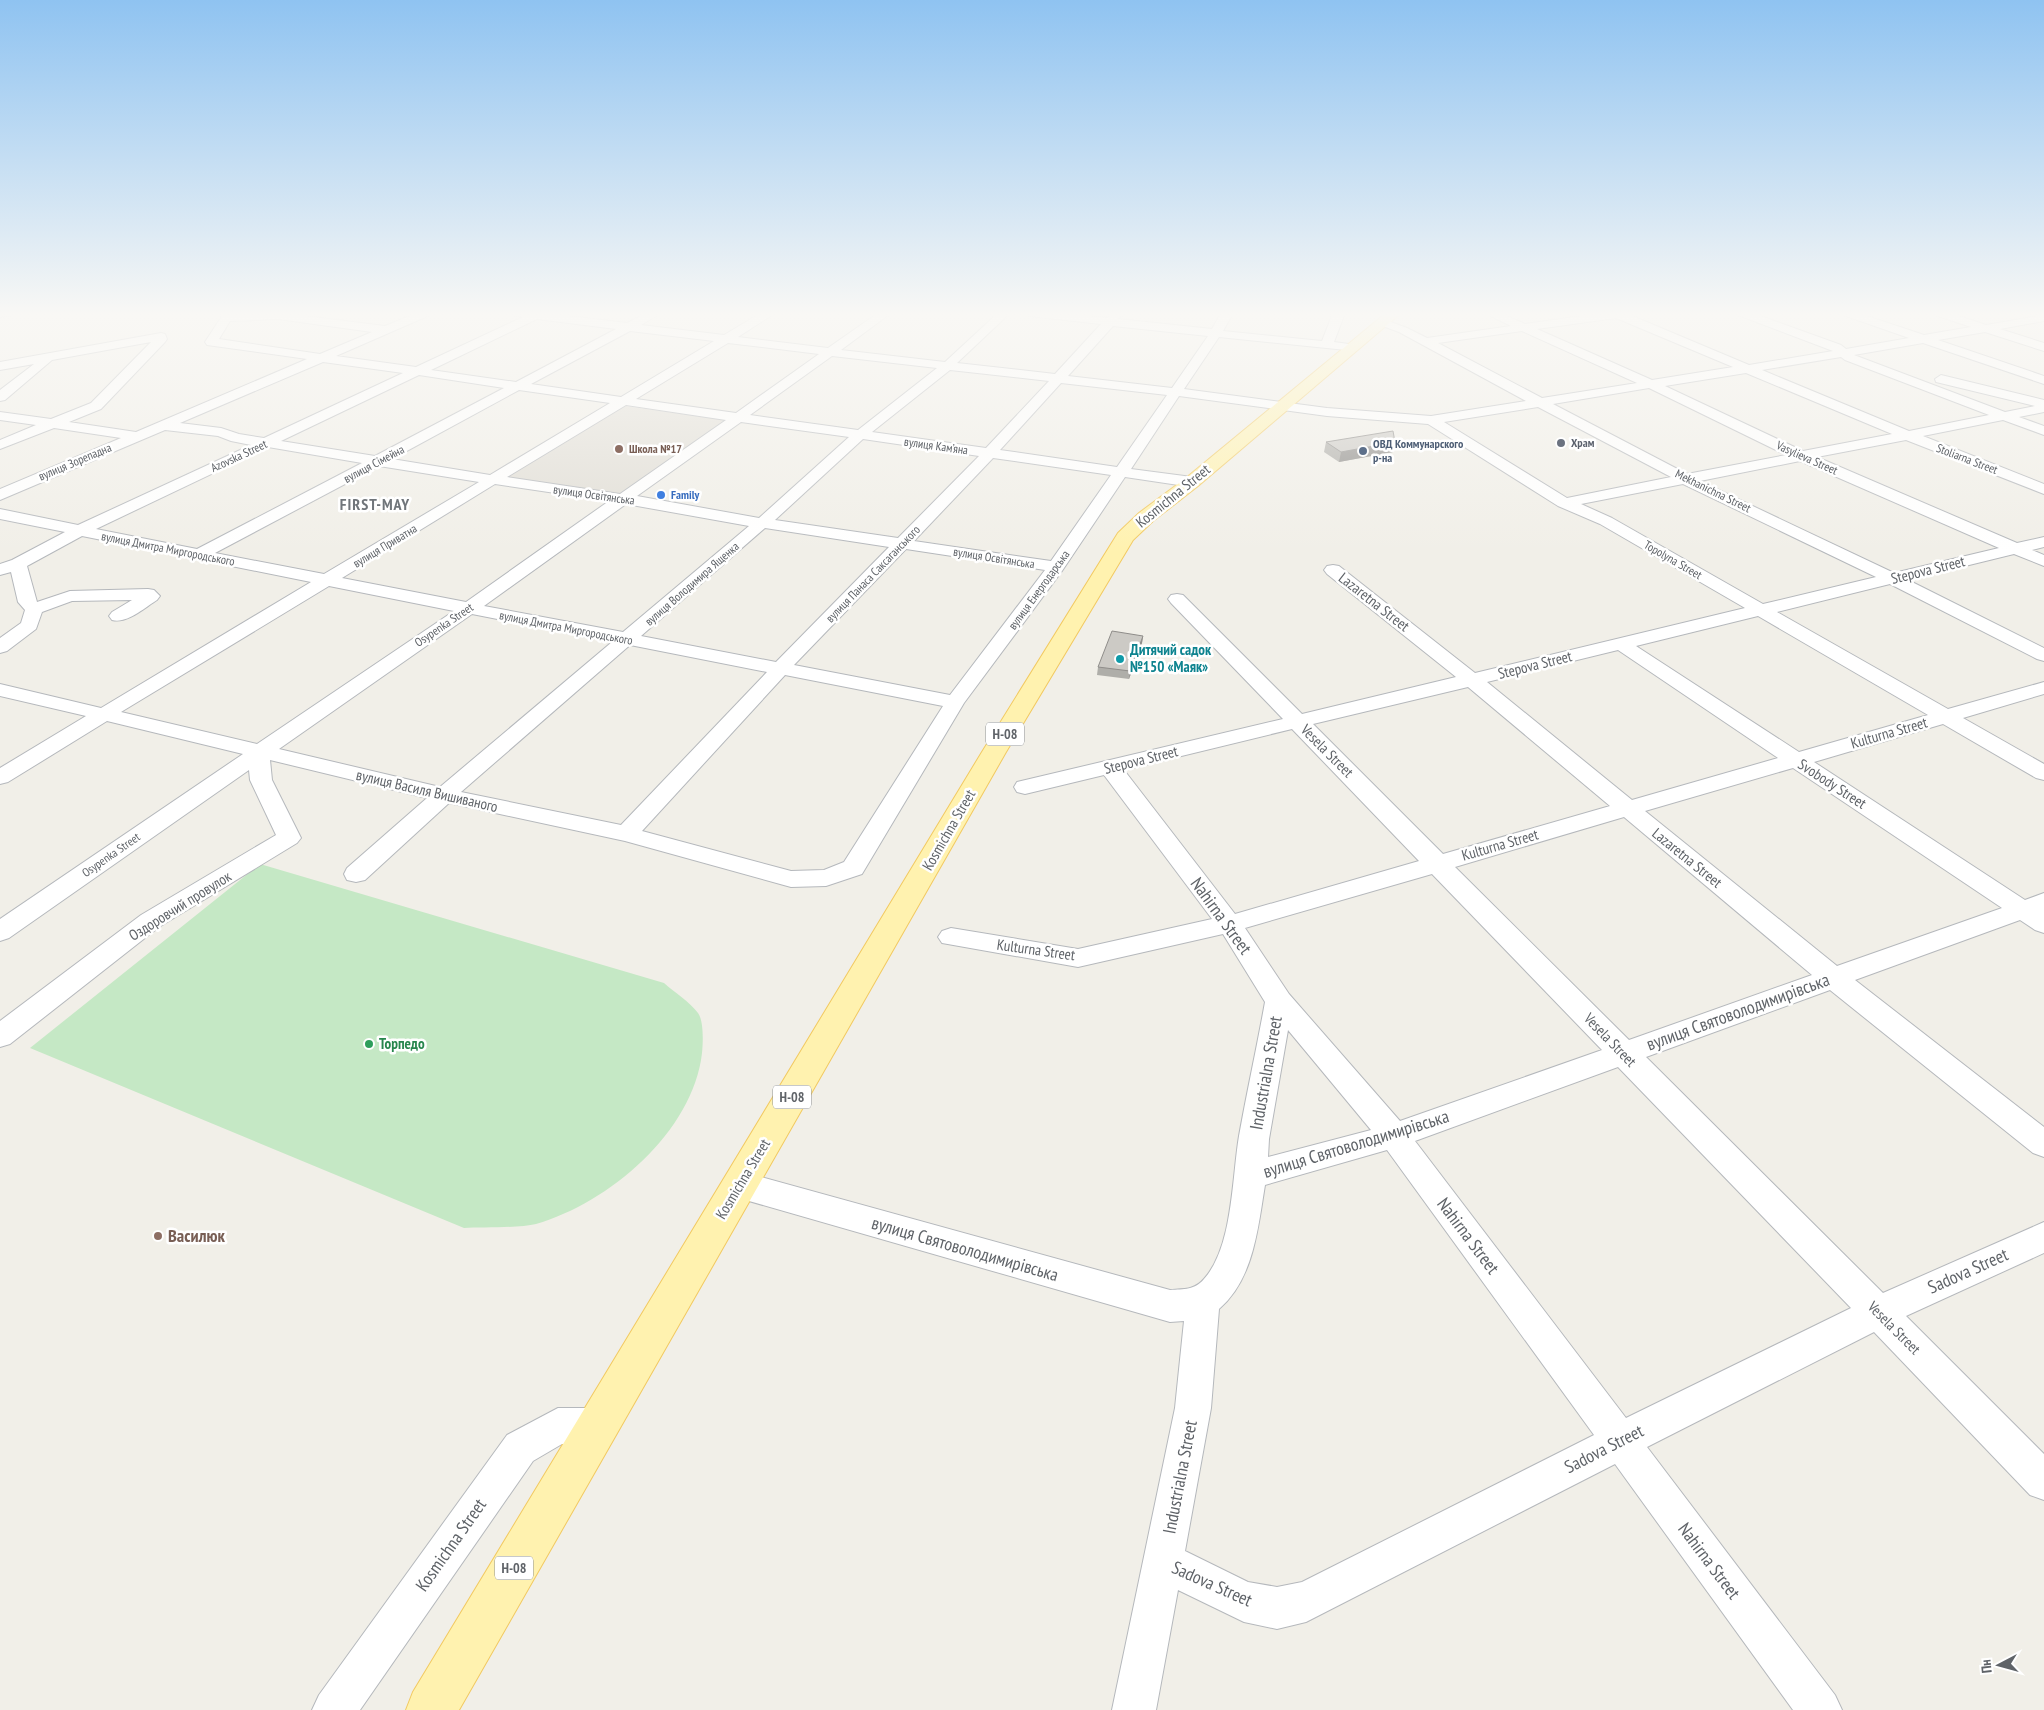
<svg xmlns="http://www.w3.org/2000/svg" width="2044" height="1710" font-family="'PT Sans Narrow',sans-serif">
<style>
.education{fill:#e1ded6}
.green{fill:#c5e8c5}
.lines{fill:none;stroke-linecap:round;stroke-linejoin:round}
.minor-casing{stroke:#b5b8bc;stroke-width:2}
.major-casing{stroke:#f2c960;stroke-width:2}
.minor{fill:#fff;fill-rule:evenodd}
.major{fill:#fff2af;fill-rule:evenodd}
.wall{fill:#afaea9}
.shaded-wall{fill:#8f8d8a}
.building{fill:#cccac5;stroke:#8f8d8a}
.worship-dot{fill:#6b7280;stroke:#fff;stroke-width:2}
.education-dot{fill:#8d6e63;stroke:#fff;stroke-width:2}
.service-dot{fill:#5c6f8a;stroke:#fff;stroke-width:2}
.shop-dot{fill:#3f7fe0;stroke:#fff;stroke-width:2}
.culture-dot{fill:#0f9aa8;stroke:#fff;stroke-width:2}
.leisure-dot{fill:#2e9e5b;stroke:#fff;stroke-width:2}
.labels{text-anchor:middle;stroke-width:5;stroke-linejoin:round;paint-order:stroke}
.far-worship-label{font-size:12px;font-weight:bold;fill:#5b616d;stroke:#fff;text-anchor:start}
.far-service-label{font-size:12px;font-weight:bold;fill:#4e5e75;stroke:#fff;text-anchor:start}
.far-street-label{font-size:12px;fill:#5f6368;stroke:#fff}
.far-education-label{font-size:12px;font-weight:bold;fill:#785e54;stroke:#fff;text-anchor:start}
.far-shop-label{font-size:12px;font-weight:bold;fill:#366cbe;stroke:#fff;text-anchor:start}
.shield{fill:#fff;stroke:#8f9295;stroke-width:1}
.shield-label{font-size:14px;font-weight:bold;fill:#5f6368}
.street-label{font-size:15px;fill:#5f6368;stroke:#fff}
.culture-label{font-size:15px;font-weight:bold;fill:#0d838f;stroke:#fff;text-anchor:start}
.leisure-label{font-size:15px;font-weight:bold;fill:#27864d;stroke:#fff;text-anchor:start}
.far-district-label{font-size:16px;font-weight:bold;letter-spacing:1px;fill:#70757a;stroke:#fff}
.near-street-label{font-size:18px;fill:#5f6368;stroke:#fff}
.near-education-label{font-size:18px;font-weight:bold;fill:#785e54;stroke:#fff;text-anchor:start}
</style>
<rect width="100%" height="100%" fill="#f1efe8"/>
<!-- education -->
<path class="education" d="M624,406L725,420L623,494L506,478Z"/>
<!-- green -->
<path class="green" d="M260,864L664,983C674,992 690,1002 698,1013C704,1021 703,1044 702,1053C693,1132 609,1203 536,1224C520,1228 482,1227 464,1228L30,1048Z"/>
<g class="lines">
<defs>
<g id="minor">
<path d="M0,313H13L11,315L0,317Z"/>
<path d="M224,313H281L385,326L417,313H432L430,315L336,356L416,367L523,317L512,315L510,313H543L627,323L647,313H661L641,325L724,335L761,313H775L738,337L828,348L878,313H891L841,350L945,362L998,313H1010L957,363L1055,374L1101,324L1029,316L1023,313H1060L1107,318L1112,313H1124L1118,319L1212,329L1221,313H1233L1223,331L1322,341L1333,313H1345L1334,342L1356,345L1358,348L1356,351L1219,337L1184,389L1327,408L1431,416L1526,401L1399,332L1380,325L1378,323L1380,321H1388L1407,328L1427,338L1511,326L1485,313H1500L1525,324L1603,313H1632L1630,315L1749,365L1833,351L1738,315L1736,313H1752L1841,345L1846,349L1909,338L1843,315L1841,313H1858L1924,335L1971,327L1935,315L1933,313H1950L1986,325L2044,315V321L2000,329L2044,343V351L1985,332L1938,340L2044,376V384L1923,343L1854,355L2005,412L2035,406L1936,382L1935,379L1941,375L2044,400V412L2019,417L2044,426V435L2003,420L1923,436L2044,484V494L1906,440L1817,457L2017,543L2044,537V547L2032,550L2044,555V566L2014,554L1908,580L2044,648V661L2037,659L1890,584L1777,612L1948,709L2044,682V694L1963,718L2044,764V780L2036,778L1943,724L1814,762L2025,900L2044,893V933L2035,930L2020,920L1855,980L2044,1127V1157L2033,1153L1830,990L1646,1057L1883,1293L2044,1222V1253L1906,1316L2044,1454V1500L2030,1495L1874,1332L1647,1447L1835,1695L1842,1710H1793L1615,1464L1306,1622L1277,1629L1244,1622L1178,1590L1156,1710H1112L1175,1408L1184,1321L1170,1322L728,1195L723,1185L728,1175L739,1171L1170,1290C1184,1289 1195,1290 1204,1279C1233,1247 1232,1177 1239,1136C1247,1091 1257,1047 1265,1002L1223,934L1078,967L942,943L938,937L942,931L951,928L1078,949L1212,919L1104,775L1025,794L1017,792L1014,787L1017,782L1283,719L1171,603L1168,599L1171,595L1177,594L1183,595L1302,714L1456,677L1327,574L1324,570L1327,566L1333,565L1339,566L1475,673L1745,608L1600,524L1558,506L1428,424L1327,416L1179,396L1131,469L1192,477L1197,479L1200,482L1197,485L1192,487L1125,477L1062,571L964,703L862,874L826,886L791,887L625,841L449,803L365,880L356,882L347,880L344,874L347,868L427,798L270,760L272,780L301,838L297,843L159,927L10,1044L0,1047V1021L141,915L276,835L250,780L249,770L9,938L0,941V919L243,754L107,721L8,782L0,784V768L86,716L0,696V684L101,708L311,582L82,536L27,566L37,602L70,591L148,589L154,590L160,596L157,600C144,608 127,624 112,620L109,616L112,612L132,600L72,601L42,612L36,629L7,651L0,653V638L21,623L25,610L18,602L11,572L0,575V564L12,560L65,532L0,519V509L78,525L251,445L231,441L218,436L165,430L0,500V489L121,438L54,428L0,449V440L36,425L0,420V412L51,419L91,403L151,342L52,360L5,400L0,401V390L34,364L0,370V362L161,333L165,334L167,339L165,342L101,409L69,422L136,432L307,359L207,345L205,342ZM1616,318L1733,367L1652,380L1537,329ZM278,319L372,332L320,354L219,339L230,321ZM537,319L616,329L516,382L431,370ZM1113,326L1208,336L1172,388L1068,376ZM630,331L714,341L621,397L531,384ZM1522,331L1637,383L1542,398L1438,343ZM728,343L819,354L736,413L636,399ZM832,356L937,368L858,430L750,415ZM1841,357L1845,360L1989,415L1909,431L1762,370ZM323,362L403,373L264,438L239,434L221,428L180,423ZM950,370L1049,381L986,448L872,432ZM1746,373L1892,434L1803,451L1665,386ZM419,375L504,388L375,456L281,441ZM1061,383L1167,395L1117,467L1000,450ZM1649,388L1786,455L1687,474L1553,404ZM519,390L610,403L490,475L392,459ZM626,405L726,420L620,494L507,477ZM1538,407L1671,477L1567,498L1444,422ZM741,422L849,437L759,518L637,496ZM863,439L979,456L898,538L775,520ZM268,447L362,463L197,549L96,529ZM993,458L1111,475L1051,561L914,541ZM1800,461L1999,548L1894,573L1700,481ZM379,466L479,482L324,574L215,553ZM495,484L609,501L466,602L342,578ZM1683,484L1876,577L1763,604L1612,518L1581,504ZM626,504L749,526L623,632L484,606ZM765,528L889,547L776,662L641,636ZM906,549L1045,570L950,695L794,665ZM329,586L454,611L257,744L121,712ZM472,614L612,642L440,787L279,749ZM1758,616L1928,715L1799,752L1636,646ZM630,645L767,672L621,825L461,792ZM1618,650L1778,758L1632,800L1487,682ZM785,675L943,706L844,862L824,870L791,871L642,831ZM1468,687L1610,806L1443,854L1313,724ZM1292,729L1419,861L1235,914L1124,770ZM1793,768L2002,908L1837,966L1645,811ZM1624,817L1812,975L1629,1040L1455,867ZM1432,874L1602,1050L1400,1121L1289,994L1245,928ZM1288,1030L1371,1130L1268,1157L1269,1139ZM1618,1067L1851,1308L1626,1418L1415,1141ZM1387,1150L1594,1435L1302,1582L1277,1587L1248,1582L1185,1551L1211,1408L1219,1309C1254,1279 1258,1227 1265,1185Z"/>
<path d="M558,1408H597L610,1413L615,1426L610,1439L597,1444H562L533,1461L360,1710H312L319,1695L507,1435Z"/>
</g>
<path id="major" d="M1386,313H1401L1198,486L1153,521L1133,540L1006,752L459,1710H406L413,1692L982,752L1118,533L1139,513L1186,478Z"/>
</defs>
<!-- minor casing -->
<use href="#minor" class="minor-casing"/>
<!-- major casing -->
<use href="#major" class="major-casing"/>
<!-- minor -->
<use href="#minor" class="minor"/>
<!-- major -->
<use href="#major" class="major"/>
</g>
<!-- wall -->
<g class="wall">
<path d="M1326,442L1393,452L1339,462L1324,452Z"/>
<path d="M1143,636L1142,643L1129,679L1097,675L1098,667Z"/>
</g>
<!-- shaded-wall -->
<g class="shaded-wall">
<path d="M1395,442L1393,452L1339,462L1341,452Z"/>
<path d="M1143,636L1142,643L1129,679L1130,671Z"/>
</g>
<!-- building -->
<g class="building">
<path d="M1393,431L1395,442L1341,452L1326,442Z"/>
<path d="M1112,631L1143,636L1130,671L1098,667Z"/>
</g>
<!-- sky -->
<linearGradient id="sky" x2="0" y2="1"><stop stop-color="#8fc3f1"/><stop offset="0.57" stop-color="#f9f8f5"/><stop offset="1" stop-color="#f9f8f5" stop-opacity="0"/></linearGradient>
<rect width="2044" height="552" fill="url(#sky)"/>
<!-- markers -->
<circle class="worship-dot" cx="1561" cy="443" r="5"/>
<g class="education-dot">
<circle cx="619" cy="449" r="5"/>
<circle cx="158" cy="1236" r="5"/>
</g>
<circle class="service-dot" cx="1363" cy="451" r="5"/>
<circle class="shop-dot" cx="661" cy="495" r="5"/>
<circle class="culture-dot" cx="1120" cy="659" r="5"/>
<circle class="leisure-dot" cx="369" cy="1044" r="5"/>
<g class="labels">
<!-- far-worship labels -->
<g class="far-worship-label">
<text x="1571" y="447">Храм</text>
</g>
<!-- far-service labels -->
<g class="far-service-label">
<text x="1373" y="448">ОВД Коммунарского<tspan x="1373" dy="14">р-на</tspan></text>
</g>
<!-- far-street labels -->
<g class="far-street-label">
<text transform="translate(936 446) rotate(8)" y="4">вулиця Кам’яна</text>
<text transform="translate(239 456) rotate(-25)" y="4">Azovska Street</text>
<text transform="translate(1807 458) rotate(24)" y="4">Vasylieva Street</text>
<text transform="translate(1967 459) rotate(21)" y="4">Stoliarna Street</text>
<text transform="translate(75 462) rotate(-23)" y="4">вулиця Зорепадна</text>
<text transform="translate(374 464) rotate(-28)" y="4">вулиця Сімейна</text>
<text transform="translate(1713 491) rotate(26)" y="4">Mekhanichna Street</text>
<text transform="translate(594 495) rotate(8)" y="4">вулиця Освітянська</text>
<text transform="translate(385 546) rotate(-31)" y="4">вулиця Приватна</text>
<text transform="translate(168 549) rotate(11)" y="4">вулиця Дмитра Миргородського</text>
<text transform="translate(994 558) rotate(9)" y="4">вулиця Освітянська</text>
<text transform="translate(1673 560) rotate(30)" y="4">Topolyna Street</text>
<text transform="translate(873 574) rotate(-46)" y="4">вулиця Панаса Саксаганського</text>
<text transform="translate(692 584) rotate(-41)" y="4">вулиця Володимира Ященка</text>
<text transform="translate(1039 590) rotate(-54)" y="4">вулиця Енергодарська</text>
<text transform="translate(444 625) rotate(-34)" y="4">Osypenka Street</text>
<text transform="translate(566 628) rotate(11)" y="4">вулиця Дмитра Миргородського</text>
<text transform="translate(111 855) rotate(-35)" y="4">Osypenka Street</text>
</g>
<!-- far-education labels -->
<g class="far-education-label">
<text x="629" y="453">Школа №17</text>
</g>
<!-- far-shop labels -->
<g class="far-shop-label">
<text x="671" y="499">Family</text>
</g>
<!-- shield labels -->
<g class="shield">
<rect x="986" y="722.5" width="38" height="23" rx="4"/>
<rect x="773" y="1085.5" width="38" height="23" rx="4"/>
<rect x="495" y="1556.5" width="38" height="23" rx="4"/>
</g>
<g class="shield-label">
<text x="1005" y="739">Н-08</text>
<text x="792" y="1102">Н-08</text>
<text x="514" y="1573">Н-08</text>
</g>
<!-- street labels -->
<g class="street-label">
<text transform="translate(1173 496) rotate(-39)" y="5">Kosmichna Street</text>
<text transform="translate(1928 570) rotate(-14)" y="5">Stepova Street</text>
<text transform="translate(1374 602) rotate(38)" y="5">Lazaretna Street</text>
<text transform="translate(1535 665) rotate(-14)" y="5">Stepova Street</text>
<text transform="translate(1889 733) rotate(-16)" y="5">Kulturna Street</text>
<text transform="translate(1327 751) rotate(45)" y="5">Vesela Street</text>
<text transform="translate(1141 760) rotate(-14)" y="5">Stepova Street</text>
<text transform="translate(1832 784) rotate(33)" y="5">Svobody Street</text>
<text transform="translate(427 791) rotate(13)" y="5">вулиця Василя Вишиваного</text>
<text transform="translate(949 830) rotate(-60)" y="5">Kosmichna Street</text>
<text transform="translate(1500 845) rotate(-16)" y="5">Kulturna Street</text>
<text transform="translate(1687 858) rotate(39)" y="5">Lazaretna Street</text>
<text transform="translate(180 906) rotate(-32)" y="5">Оздоровчий провулок</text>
<text transform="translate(1036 950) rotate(8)" y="5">Kulturna Street</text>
<text transform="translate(1610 1040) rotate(46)" y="5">Vesela Street</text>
<text transform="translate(743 1179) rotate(-59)" y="5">Kosmichna Street</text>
<text transform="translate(1894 1328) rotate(45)" y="5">Vesela Street</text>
</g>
<!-- culture labels -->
<g class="culture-label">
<text x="1130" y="655">Дитячий садок<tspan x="1130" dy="17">№150 «Маяк»</tspan></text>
</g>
<!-- leisure labels -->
<g class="leisure-label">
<text x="379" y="1049">Торпедо</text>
</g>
<!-- far-district labels -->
<g class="far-district-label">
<text x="375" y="510">FIRST-MAY</text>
</g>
<!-- near-street labels -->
<g class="near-street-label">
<text transform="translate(1221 916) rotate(54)" y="6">Nahirna Street</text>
<text transform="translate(1738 1012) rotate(-20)" y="6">вулиця Святоволодимирівська</text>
<text transform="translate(1266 1073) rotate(-80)" y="6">Industrialna Street</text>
<text transform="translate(1356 1144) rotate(-17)" y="6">вулиця Святоволодимирівська</text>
<text transform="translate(1468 1236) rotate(53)" y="6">Nahirna Street</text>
<text transform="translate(965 1249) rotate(16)" y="6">вулиця Святоволодимирівська</text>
<text transform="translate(1968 1271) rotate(-24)" y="6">Sadova Street</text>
<text transform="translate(1604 1449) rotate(-27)" y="6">Sadova Street</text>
<text transform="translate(1180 1477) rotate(-79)" y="6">Industrialna Street</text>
<text transform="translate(451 1545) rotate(-55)" y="6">Kosmichna Street</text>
<text transform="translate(1709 1561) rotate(53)" y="6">Nahirna Street</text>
<text transform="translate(1212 1584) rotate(24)" y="6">Sadova Street</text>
</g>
<!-- near-education labels -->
<g class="near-education-label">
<text x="168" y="1242">Василюк</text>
</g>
</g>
<!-- north arrow -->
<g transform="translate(1999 1665) rotate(264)" stroke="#ffffff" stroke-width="4" paint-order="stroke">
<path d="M0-4L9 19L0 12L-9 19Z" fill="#5f6368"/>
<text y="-8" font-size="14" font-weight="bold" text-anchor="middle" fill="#5f6368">Пн</text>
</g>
</svg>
